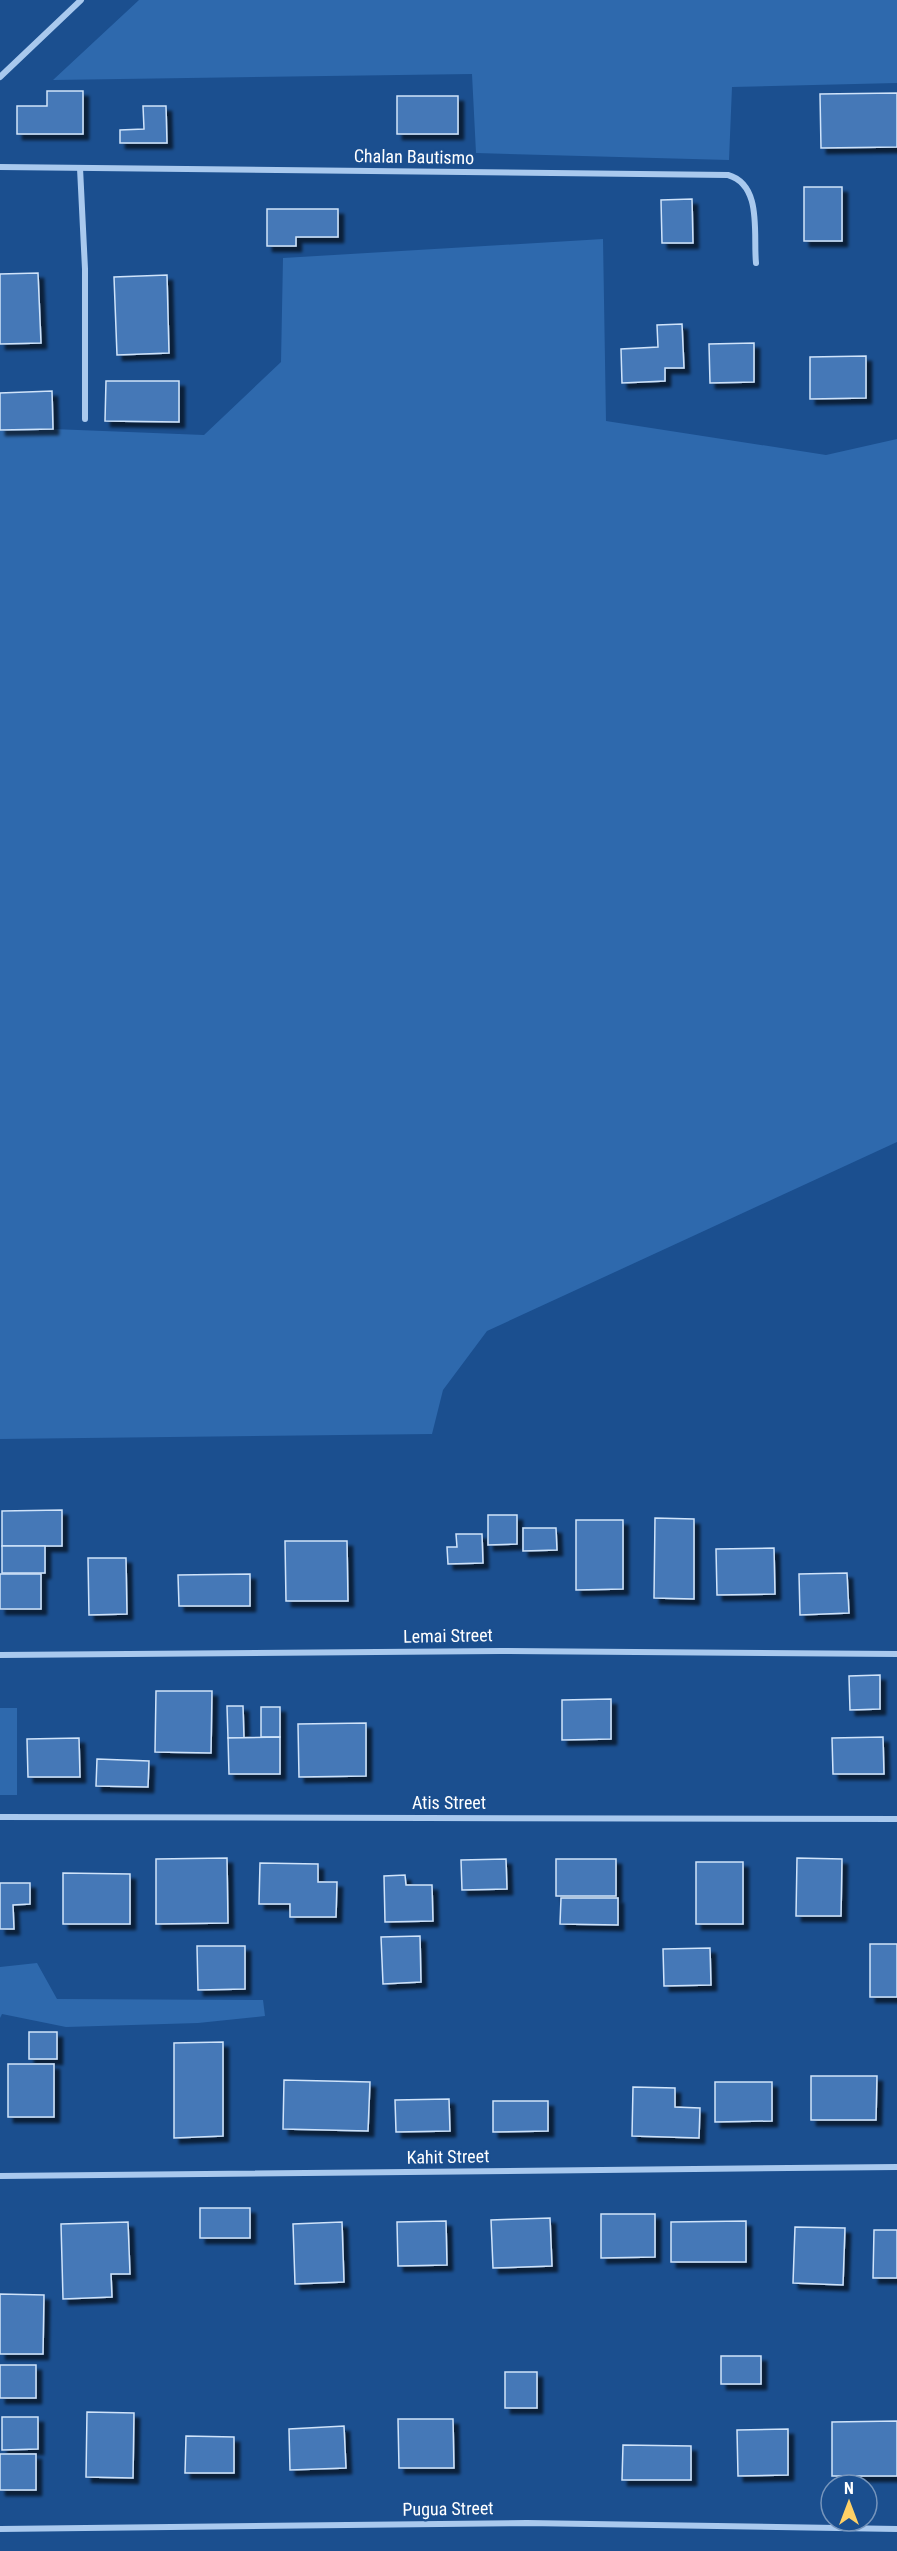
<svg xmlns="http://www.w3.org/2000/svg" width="897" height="2551" font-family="'Roboto Condensed',sans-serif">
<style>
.green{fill:#2e69ad}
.building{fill:#4478b7;stroke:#cfe3fa;stroke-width:1.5;filter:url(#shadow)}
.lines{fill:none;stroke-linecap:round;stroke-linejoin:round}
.minor{stroke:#a9c9ee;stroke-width:6}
.labels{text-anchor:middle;stroke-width:4.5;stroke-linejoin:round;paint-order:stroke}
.street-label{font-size:18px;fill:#fff;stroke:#1b4f8f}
</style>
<defs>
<filter id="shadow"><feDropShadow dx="5.5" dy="5.5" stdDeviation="1.5" flood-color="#0009"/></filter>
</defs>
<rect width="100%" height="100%" fill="#1b4f8f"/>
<!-- green -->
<g class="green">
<path d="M139,0H897V83L732,87L729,160L476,153L472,74L53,80Z"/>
<path d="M603,239L606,421L826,455L897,439V1142L487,1331L443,1390L432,1434L0,1439V430L53,429L204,435L281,362L283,258Z"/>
<rect x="0" y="1708" width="17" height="87"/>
<path d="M37,1963L57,1999L263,2000L265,2016L198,2023L66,2027L2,2014L0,2018V1967Z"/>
</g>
<!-- building -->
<g class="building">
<path d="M47,91H83V134H17V106H47Z"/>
<path d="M897,93V147L821,148L820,94Z"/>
<rect x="397" y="96" width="61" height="38"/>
<path d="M143,106H166L167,143H120V130L144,129Z"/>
<rect x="804" y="187" width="38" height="54"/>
<path d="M692,199L693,243H662L661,200Z"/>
<path d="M267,209H338V237H296V246H267Z"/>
<path d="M38,273L41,343L0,344V274Z"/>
<path d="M167,275L169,353L117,355L114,277Z"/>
<path d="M682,324L684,368H665V381L622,383L621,349L658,347L657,325Z"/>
<path d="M754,343V382L710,383L709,344Z"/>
<path d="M866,356V398L810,399V357Z"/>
<path d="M106,381H179V422L105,421Z"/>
<path d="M52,391L53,429L0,430V393Z"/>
<path d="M62,1510V1546H2V1511Z"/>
<path d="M488,1515H517V1544L488,1545Z"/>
<path d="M655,1518L694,1519V1599L654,1598Z"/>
<path d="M576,1520H623V1589L576,1590Z"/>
<path d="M523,1528H556L557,1550L523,1551Z"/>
<path d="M456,1534H482L483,1563L448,1564L447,1547H457Z"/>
<path d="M285,1541H347L348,1601H286Z"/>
<rect x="2" y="1546" width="43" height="27"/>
<path d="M774,1548L775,1594L717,1595L716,1549Z"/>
<path d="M88,1558H126L127,1614L89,1615Z"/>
<path d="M847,1573L849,1613L800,1615L799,1574Z"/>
<rect x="0" y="1574" width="41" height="35"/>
<path d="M250,1574V1606H179L178,1575Z"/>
<path d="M880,1675V1709L850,1710L849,1676Z"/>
<path d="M156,1691H212L211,1753L155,1752Z"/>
<path d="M611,1699V1739L562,1740V1700Z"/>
<path d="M227,1706H243L244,1738H228Z"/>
<rect x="261" y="1707" width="19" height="30"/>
<path d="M366,1723V1776L299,1777L298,1724Z"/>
<path d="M280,1737V1774H229L228,1738Z"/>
<path d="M883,1737L884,1774H833L832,1738Z"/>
<path d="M79,1738L80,1777H28L27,1739Z"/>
<path d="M97,1759L149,1761L148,1787L96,1786Z"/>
<path d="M227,1858L228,1923L156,1924V1859Z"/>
<path d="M797,1858L842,1859L841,1916H796Z"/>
<path d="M506,1859L507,1889L462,1890L461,1860Z"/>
<rect x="556" y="1859" width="60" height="37"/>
<rect x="696" y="1862" width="47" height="62"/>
<path d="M260,1863L318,1864V1882H337L336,1917H290V1904H259Z"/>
<path d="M63,1873L130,1874V1924H63Z"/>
<path d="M405,1875L406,1885H432L433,1921L385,1922L384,1876Z"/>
<path d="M0,1883H30V1904L13,1905L14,1929H0Z"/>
<path d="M561,1898H618V1925L560,1924Z"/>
<path d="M420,1936L421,1982L383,1984L381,1937Z"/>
<rect x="870" y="1944" width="27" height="53"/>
<path d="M197,1946H245V1989L198,1990Z"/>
<path d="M710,1948L711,1985L664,1986L663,1949Z"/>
<rect x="29" y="2032" width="28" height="27"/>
<path d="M223,2042V2136L174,2138V2043Z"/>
<rect x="8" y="2064" width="46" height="53"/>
<path d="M811,2076H877L876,2120H811Z"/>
<path d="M284,2080L370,2082L368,2131L283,2129Z"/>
<path d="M715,2082H772V2121L715,2122Z"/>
<path d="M633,2087L675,2088V2107L700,2108L699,2138L632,2136Z"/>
<path d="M449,2099L450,2131L396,2132L395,2100Z"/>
<path d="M493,2101H548V2131L493,2132Z"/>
<rect x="200" y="2208" width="50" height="30"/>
<path d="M601,2214H655V2257L601,2258Z"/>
<path d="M550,2218L552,2266L493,2268L491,2220Z"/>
<path d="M446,2221L447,2265L398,2266L397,2222Z"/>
<path d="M746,2221V2262H671V2222Z"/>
<path d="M128,2222L130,2274H111L112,2297L63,2299L61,2224Z"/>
<path d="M342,2222L344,2282L295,2284L293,2224Z"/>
<path d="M795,2227L845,2228L843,2285L793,2283Z"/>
<path d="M874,2230H897V2278H873Z"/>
<path d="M0,2294L44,2295L43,2354H0Z"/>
<rect x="721" y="2356" width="40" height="28"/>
<rect x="0" y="2365" width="36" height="33"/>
<rect x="505" y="2372" width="32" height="36"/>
<path d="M87,2412L134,2413L133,2478L86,2477Z"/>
<path d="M2,2417H38V2449L2,2450Z"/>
<path d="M398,2419H453L454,2468H399Z"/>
<path d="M897,2421V2476H832V2422Z"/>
<path d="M344,2426L346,2468L290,2470L289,2429Z"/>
<path d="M788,2429V2475L738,2476L737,2430Z"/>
<path d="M186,2436L234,2437V2473H185Z"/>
<path d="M623,2445L691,2446V2480H622Z"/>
<rect x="0" y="2454" width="36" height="36"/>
</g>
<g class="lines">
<!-- minor -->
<g class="minor">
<path d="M0,77L81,0"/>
<path d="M0,167L728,175C763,185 753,235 756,263"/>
<path d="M80,168L85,269V419"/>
<path d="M0,1655L500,1651L897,1654"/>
<path d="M0,1817L897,1819"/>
<path d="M0,2176L897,2167"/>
<path d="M0,2529L527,2523L897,2529"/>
</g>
</g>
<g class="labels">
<!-- street labels -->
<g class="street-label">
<text transform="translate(414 157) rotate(1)" y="6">Chalan Bautismo</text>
<text transform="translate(448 1636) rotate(-1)" y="6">Lemai Street</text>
<text x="449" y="1809">Atis Street</text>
<text transform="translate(448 2157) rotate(-1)" y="6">Kahit Street</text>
<text transform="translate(448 2509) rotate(-1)" y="6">Pugua Street</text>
</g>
</g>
<!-- north arrow -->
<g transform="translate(849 2503)"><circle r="28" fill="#1b4f8f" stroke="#7695bc" stroke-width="1.5"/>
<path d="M0-4.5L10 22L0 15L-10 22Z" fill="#ffd166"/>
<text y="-9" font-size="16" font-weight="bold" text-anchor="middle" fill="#ffffff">N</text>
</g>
</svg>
